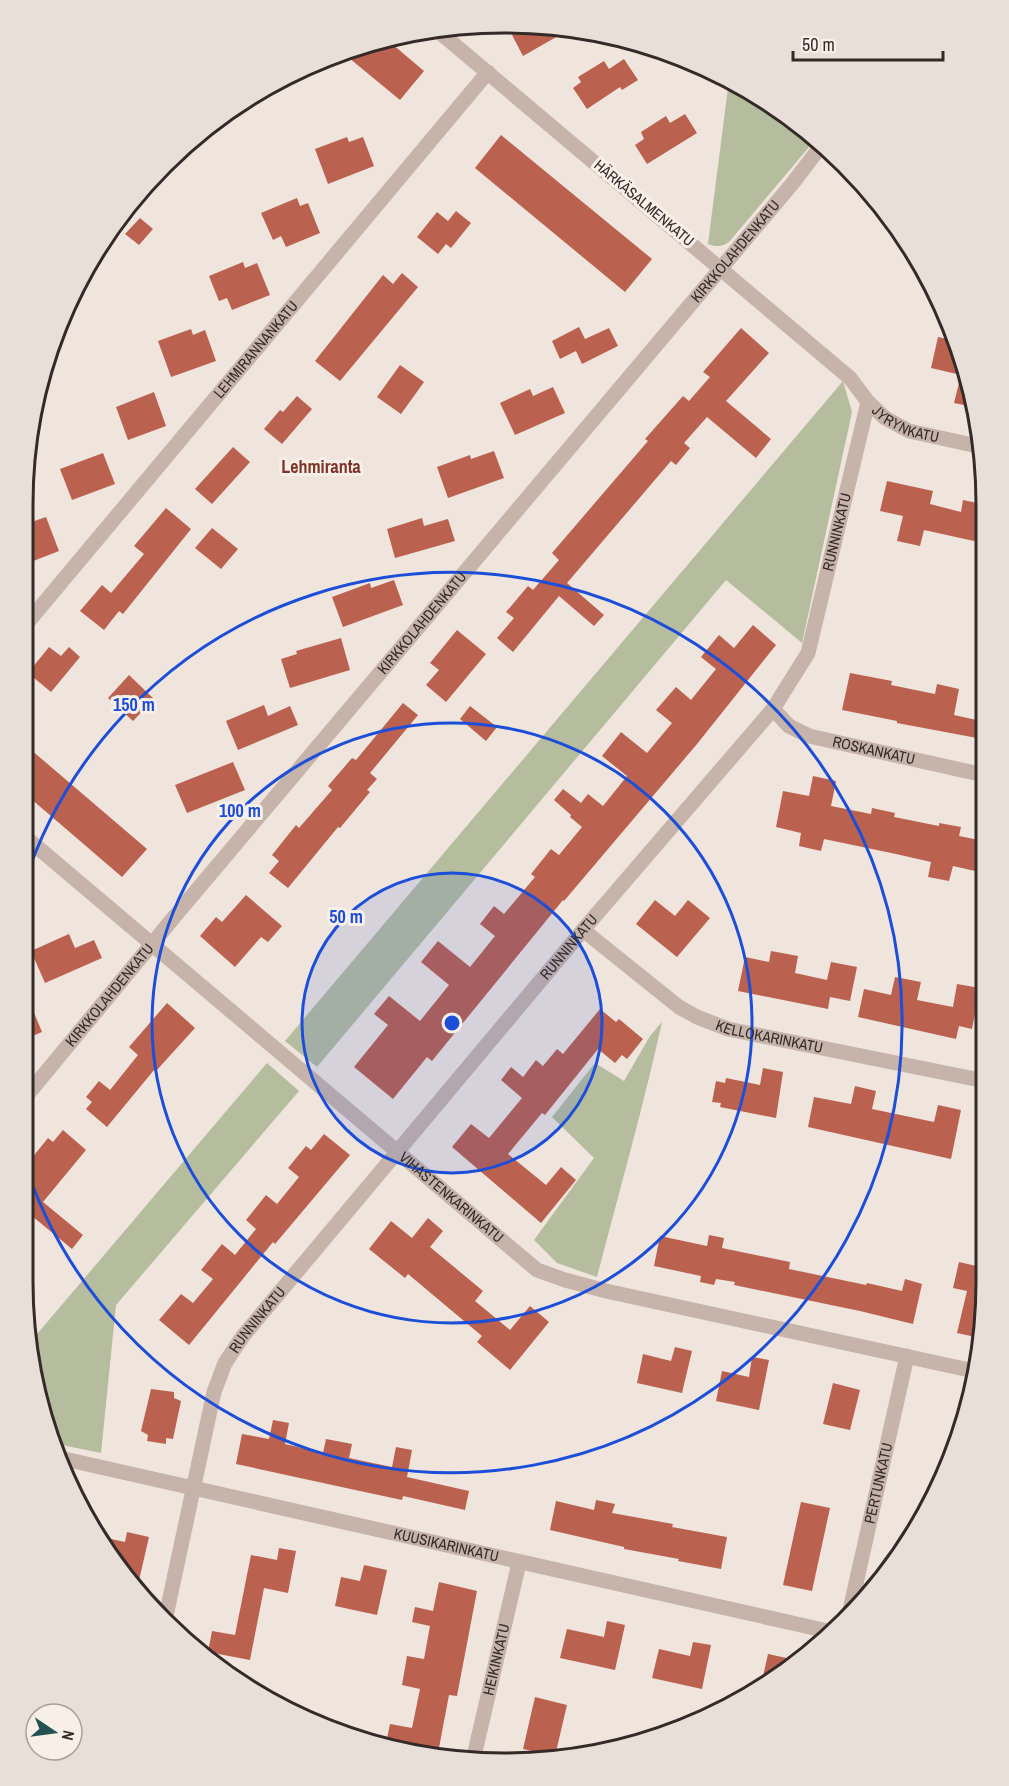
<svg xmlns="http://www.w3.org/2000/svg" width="1009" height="1786" font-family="'Archivo Narrow',sans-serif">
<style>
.green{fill:#b5bd9e}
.building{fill:#ba6150}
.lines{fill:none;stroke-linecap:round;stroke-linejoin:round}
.minor{stroke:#c6b4aa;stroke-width:15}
.ring{fill:none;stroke:#1d4ed8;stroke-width:3}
.labels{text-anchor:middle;stroke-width:6;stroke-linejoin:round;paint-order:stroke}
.street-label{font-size:15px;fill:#342b29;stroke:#f8efe8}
.quarter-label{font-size:18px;font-weight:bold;fill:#7b3629;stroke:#f8efe8}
.rim{fill:none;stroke:#342b29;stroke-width:3}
.centre{fill:#1d4ed8;stroke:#f8efe8;stroke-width:3}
.ring-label{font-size:18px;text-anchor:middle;font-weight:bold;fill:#1d4ed8;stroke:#f8efe8;stroke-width:6;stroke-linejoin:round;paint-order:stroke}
</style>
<rect width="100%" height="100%" fill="#efe5dd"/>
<!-- green -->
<g class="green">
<path d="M729,80L746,87L815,140L729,242C722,247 716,247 708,244Z"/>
<path d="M843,381L852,412L802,643L726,580L317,1067L285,1041Z"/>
<path d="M662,1022C643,1108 619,1192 597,1277L557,1263L534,1240L594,1158L552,1117L595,1063L624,1081L650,1036Z"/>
<path d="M267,1063L299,1091L116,1305L101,1453L52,1443L48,1436L32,1340Z"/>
</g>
<!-- building -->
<g class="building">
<path d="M515,25L568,27L572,28L523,56L512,35L518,32Z"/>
<path d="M385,38L424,71L400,100L343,53Z"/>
<path d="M624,59L638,80L622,90L620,87L587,109L573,88L581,82L578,77L604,61L609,69Z"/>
<path d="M685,114L697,133L647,164L635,145L644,139L641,132L666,116L670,123Z"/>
<path d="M501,135L652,259L625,292L475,168Z"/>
<path d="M347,137L349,142L363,137L374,166L328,184L315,149Z"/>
<path d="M297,198L300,206L308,203L320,233L286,247L281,236L273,240L261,213Z"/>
<path d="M456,211L471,223L451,248L446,244L438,254L417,237L437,212L448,221Z"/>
<path d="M140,218L153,229L139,245L125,234Z"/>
<path d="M243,262L245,268L257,263L270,295L232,310L227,298L219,301L209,276Z"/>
<path d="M402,273L418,287L340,381L315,361L383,275L393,284Z"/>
<path d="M579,327L585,339L609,328L618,346L582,364L576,351L560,359L552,341Z"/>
<path d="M741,328L769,353L726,401L771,439L756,458L707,417L684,443L690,448L676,465L671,461L567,583L604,615L594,626L559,596L513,652L497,638L514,618L506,612L528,586L533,590L559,560L552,553L648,441L645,439L683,396L689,401L710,377L703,372Z"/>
<path d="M191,329L193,335L205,330L216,361L171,377L158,341Z"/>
<path d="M938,337L957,341L961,349L974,407L954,403L961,375L931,368Z"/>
<path d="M400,365L424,382L401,414L377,397Z"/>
<path d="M553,387L565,413L515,435L500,403L530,389L533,396Z"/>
<path d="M154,392L166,426L128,440L116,407Z"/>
<path d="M297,396L312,409L282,444L264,429L280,410L283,412Z"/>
<path d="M233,447L250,462L212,504L195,489Z"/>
<path d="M494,451L504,478L448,498L437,467L470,455L471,459Z"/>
<path d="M103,453L115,484L72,500L60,469Z"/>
<path d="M887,481L933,491L930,504L961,512L963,500L982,504L979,516L983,517V543L924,530L920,546L897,541L903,516L880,511Z"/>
<path d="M166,508L191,529L123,614L119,611L104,630L80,611L102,585L111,593L144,554L134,546Z"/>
<path d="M46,517L59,551L23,565V525Z"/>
<path d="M422,518L424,526L448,519L455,541L395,558L387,529Z"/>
<path d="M212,528L238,549L221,569L195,548Z"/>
<path d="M394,580L403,605L343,627L332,597L370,583L371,588Z"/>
<path d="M753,625L776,645L697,744L564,901L563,900L432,1061L427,1057L393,1099L354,1067L388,1025L374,1014L389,996L420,1021L449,985L421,962L438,941L470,967L495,936L480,924L494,906L504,914L535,877L531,874L551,849L559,855L582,827L570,817L571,815L554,800L563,789L581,803L588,794L603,806L627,776L602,756L621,732L647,753L672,723L656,710L676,687L691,700L716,669L701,657L719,635L734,648Z"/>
<path d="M457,630L486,654L446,702L426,685L439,670L430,663Z"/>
<path d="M341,638L350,670L290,688L281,659L297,654L296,651Z"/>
<path d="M49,647L61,656L69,647L80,657L51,692L28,673Z"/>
<path d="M850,673L892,681L891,685L935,694L937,684L959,689L954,715L981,721L977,738L897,723V721L842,710Z"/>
<path d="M129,675L154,699L133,721L108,698Z"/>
<path d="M403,703L418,715L370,773L377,779L367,790L370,792L340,828L338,827L288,888L269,873L279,861L272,855L296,825L299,828L332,790L328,786L352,758L356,760Z"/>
<path d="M264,705L268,716L290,706L298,725L238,750L226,721Z"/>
<path d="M470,706L497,727L486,741L460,719Z"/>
<path d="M23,743L147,849L122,877L23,792Z"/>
<path d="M233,762L245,790L187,813L175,785Z"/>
<path d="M813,776L836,781L831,806L871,814L872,808L895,813L894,817L939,826V823L961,827L959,836L984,841V873L953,866L949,881L928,877L931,862L896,854L824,839L821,851L799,846L801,833L776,827L783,791L809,796Z"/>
<path d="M246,895L282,926L268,942L261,937L235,967L200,936L216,917L222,922Z"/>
<path d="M655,900L675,916L688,900L710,918L677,957L636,924Z"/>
<path d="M69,934L75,948L94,940L102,958L45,983L31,951Z"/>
<path d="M771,951L798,956L795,973L827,980L831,962L857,967L850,1001L830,997L828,1009L738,991L745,957L769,962Z"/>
<path d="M895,977L921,982L917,1000L953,1007L957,984L980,988L972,1029L959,1026L956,1039L858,1017L864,989L891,995Z"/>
<path d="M23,986L42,1032L23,1040Z"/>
<path d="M167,1003L195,1028L156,1071L154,1070L107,1127L86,1109L92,1102L86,1097L99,1081L110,1090L138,1055L129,1047Z"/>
<path d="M600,1009L616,1022L619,1019L643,1039L627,1059L622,1055L615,1063L598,1049L545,1115L542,1113L508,1154L546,1185L561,1167L576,1180L541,1223L452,1147L471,1124L489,1138L522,1098L501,1080L511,1067L523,1077L536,1060L543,1066L557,1049L563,1054Z"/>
<path d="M763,1068L783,1072L776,1118L720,1107L721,1103L712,1102L716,1081L725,1083L726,1078L760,1085Z"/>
<path d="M855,1086L876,1091L872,1109L934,1122L938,1105L961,1110L951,1159L808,1127L814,1097L851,1104Z"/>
<path d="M63,1130L86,1150L43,1202L83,1235L72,1249L32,1216L23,1227V1169L48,1138L53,1142Z"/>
<path d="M324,1134L350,1155L275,1244L273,1242L189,1345L159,1320L181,1294L193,1303L213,1279L201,1270L222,1244L235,1255L256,1229L246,1220L266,1195L277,1204L299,1177L288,1168L306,1146L311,1150Z"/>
<path d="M428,1218L443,1231L430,1247L483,1291L475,1301L510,1330L530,1306L549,1322L510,1370L477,1342L482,1336L408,1274L405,1278L369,1249L391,1221L412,1238Z"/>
<path d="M709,1235L724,1238L722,1248L790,1262L789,1269L866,1285L867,1283L902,1291L905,1279L922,1284L913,1324L860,1311L734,1285L735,1282L716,1279L714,1285L700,1282L701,1276L654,1266L660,1236L707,1246Z"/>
<path d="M959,1262L985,1268V1313L980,1338L957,1333L967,1291L953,1288Z"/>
<path d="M675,1347L692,1351L682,1393L637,1383L643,1354L671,1361Z"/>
<path d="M752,1357L769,1360L759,1410L716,1401L722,1371L749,1377Z"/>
<path d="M833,1383L860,1390L850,1430L823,1424Z"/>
<path d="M151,1389L174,1392V1398L181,1401L173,1439L166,1438V1444L147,1441L148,1435L141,1431Z"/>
<path d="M273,1420L289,1423L285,1444L323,1453L326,1439L352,1444L349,1458L392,1467L396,1447L412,1450L407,1477L469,1491L465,1510L403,1496L402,1500L360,1491L236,1464L242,1434L269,1439Z"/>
<path d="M596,1500L615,1504L612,1513L673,1524L672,1527L727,1537L721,1569L678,1561L679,1559L624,1549V1547L550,1530L556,1501L594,1510Z"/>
<path d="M801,1502L830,1508L812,1591L783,1585Z"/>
<path d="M127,1532L149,1537L137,1589L122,1575L102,1537L125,1542Z"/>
<path d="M279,1548L296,1551L288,1593L264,1588L250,1660L208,1652L212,1631L235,1635L251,1555L277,1560Z"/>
<path d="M364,1565L387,1570L377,1615L335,1606L341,1577L360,1581Z"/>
<path d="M439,1582L477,1591L457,1696L449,1695L438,1753L386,1743L390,1724L412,1728L420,1689L402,1685L407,1656L424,1659L430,1626L412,1622L415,1607L433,1611Z"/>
<path d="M607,1621L625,1625L615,1670L560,1658L567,1629L604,1637Z"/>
<path d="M693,1642L711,1645L702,1689L652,1678L659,1649L690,1656Z"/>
<path d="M768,1654L796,1660L762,1681Z"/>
<path d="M535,1697L567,1705L555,1756L523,1749Z"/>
</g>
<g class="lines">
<!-- minor -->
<g class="minor">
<path id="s1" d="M868,402L885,418L909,431L982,447"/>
<path id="s2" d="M23,628L488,72"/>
<path id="s3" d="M773,709L789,726L809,736L984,775"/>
<path id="s4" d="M23,835L537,1270L565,1280L606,1291L974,1371"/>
<path id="s5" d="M583,930L679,1007L697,1017L728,1029L985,1081"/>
<path id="s6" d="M23,1100L180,910L792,184L818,150L824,147"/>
<path id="s7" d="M60,1458L832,1632"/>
<path id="s8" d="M850,1610L907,1356"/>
<path id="s9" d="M166,1616L214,1392L225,1363L243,1336L583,930L773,709L808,653L868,402L850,378L437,30"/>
<path id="s10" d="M474,1756L519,1563"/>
</g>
</g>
<!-- distance rings -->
<circle cx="452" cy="1023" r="150" fill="#1d4ed8" fill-opacity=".12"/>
<g class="ring">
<circle cx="452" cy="1023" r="150"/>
<circle cx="452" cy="1023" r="300"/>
<path d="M24 884A450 450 0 1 1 23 1158"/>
</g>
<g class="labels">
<!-- street labels -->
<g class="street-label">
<text transform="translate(644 203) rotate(40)" y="5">HÄRKÄSALMENKATU</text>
<text dy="5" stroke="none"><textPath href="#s6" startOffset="1108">KIRKKOLAHDENKATU</textPath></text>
<text dy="5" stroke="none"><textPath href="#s2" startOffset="363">LEHMIRANNANKATU</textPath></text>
<text dy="5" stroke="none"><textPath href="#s1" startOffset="45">JYRYNKATU</textPath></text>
<text dy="5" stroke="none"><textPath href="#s9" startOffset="1304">RUNNINKATU</textPath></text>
<text dy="5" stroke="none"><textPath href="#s6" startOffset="622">KIRKKOLAHDENKATU</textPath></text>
<text dy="5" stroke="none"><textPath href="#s3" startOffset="112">ROSKANKATU</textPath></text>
<text dy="5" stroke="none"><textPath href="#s9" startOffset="800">RUNNINKATU</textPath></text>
<text dy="5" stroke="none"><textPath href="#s6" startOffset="136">KIRKKOLAHDENKATU</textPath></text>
<text dy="5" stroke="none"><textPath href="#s5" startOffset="219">KELLOKARINKATU</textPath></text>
<text dy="5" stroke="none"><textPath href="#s4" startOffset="561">VIHASTENKARINKATU</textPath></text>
<text dy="5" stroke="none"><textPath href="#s9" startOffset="314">RUNNINKATU</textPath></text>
<text dy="5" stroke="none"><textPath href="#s8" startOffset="130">PERTUNKATU</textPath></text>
<text dy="5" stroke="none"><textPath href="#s7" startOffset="396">KUUSIKARINKATU</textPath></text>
<text dy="5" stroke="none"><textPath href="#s10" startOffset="99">HEIKINKATU</textPath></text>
</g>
<!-- quarter labels -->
<g class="quarter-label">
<text x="321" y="473">Lehmiranta</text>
</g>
</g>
<!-- crop -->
<path d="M0 0H1009V1786H0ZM504 33H505A471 471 0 0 1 976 504V1282A471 471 0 0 1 505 1753H504A471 471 0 0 1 33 1282V504A471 471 0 0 1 504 33Z" fill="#e8dfd9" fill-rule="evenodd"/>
<path class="rim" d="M504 33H505A471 471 0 0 1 976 504V1282A471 471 0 0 1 505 1753H504A471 471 0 0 1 33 1282V504A471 471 0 0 1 504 33Z"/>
<circle cx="452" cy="1023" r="9" class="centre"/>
<g class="ring-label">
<text x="134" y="711">150 m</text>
<text x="240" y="817">100 m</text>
<text x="346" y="923">50 m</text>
</g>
<!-- north arrow -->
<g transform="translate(54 1732) rotate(103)"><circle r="28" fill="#f8efe8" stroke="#aaa19c" stroke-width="1.5"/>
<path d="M0-4.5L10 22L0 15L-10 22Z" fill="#225251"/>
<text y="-9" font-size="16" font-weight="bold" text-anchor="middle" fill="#342b29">N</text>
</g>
<!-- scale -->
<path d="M793 51v9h150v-9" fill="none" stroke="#342b29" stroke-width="3"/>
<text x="802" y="51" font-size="18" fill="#342b29" stroke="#f8efe8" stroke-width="4.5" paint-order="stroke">50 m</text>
</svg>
